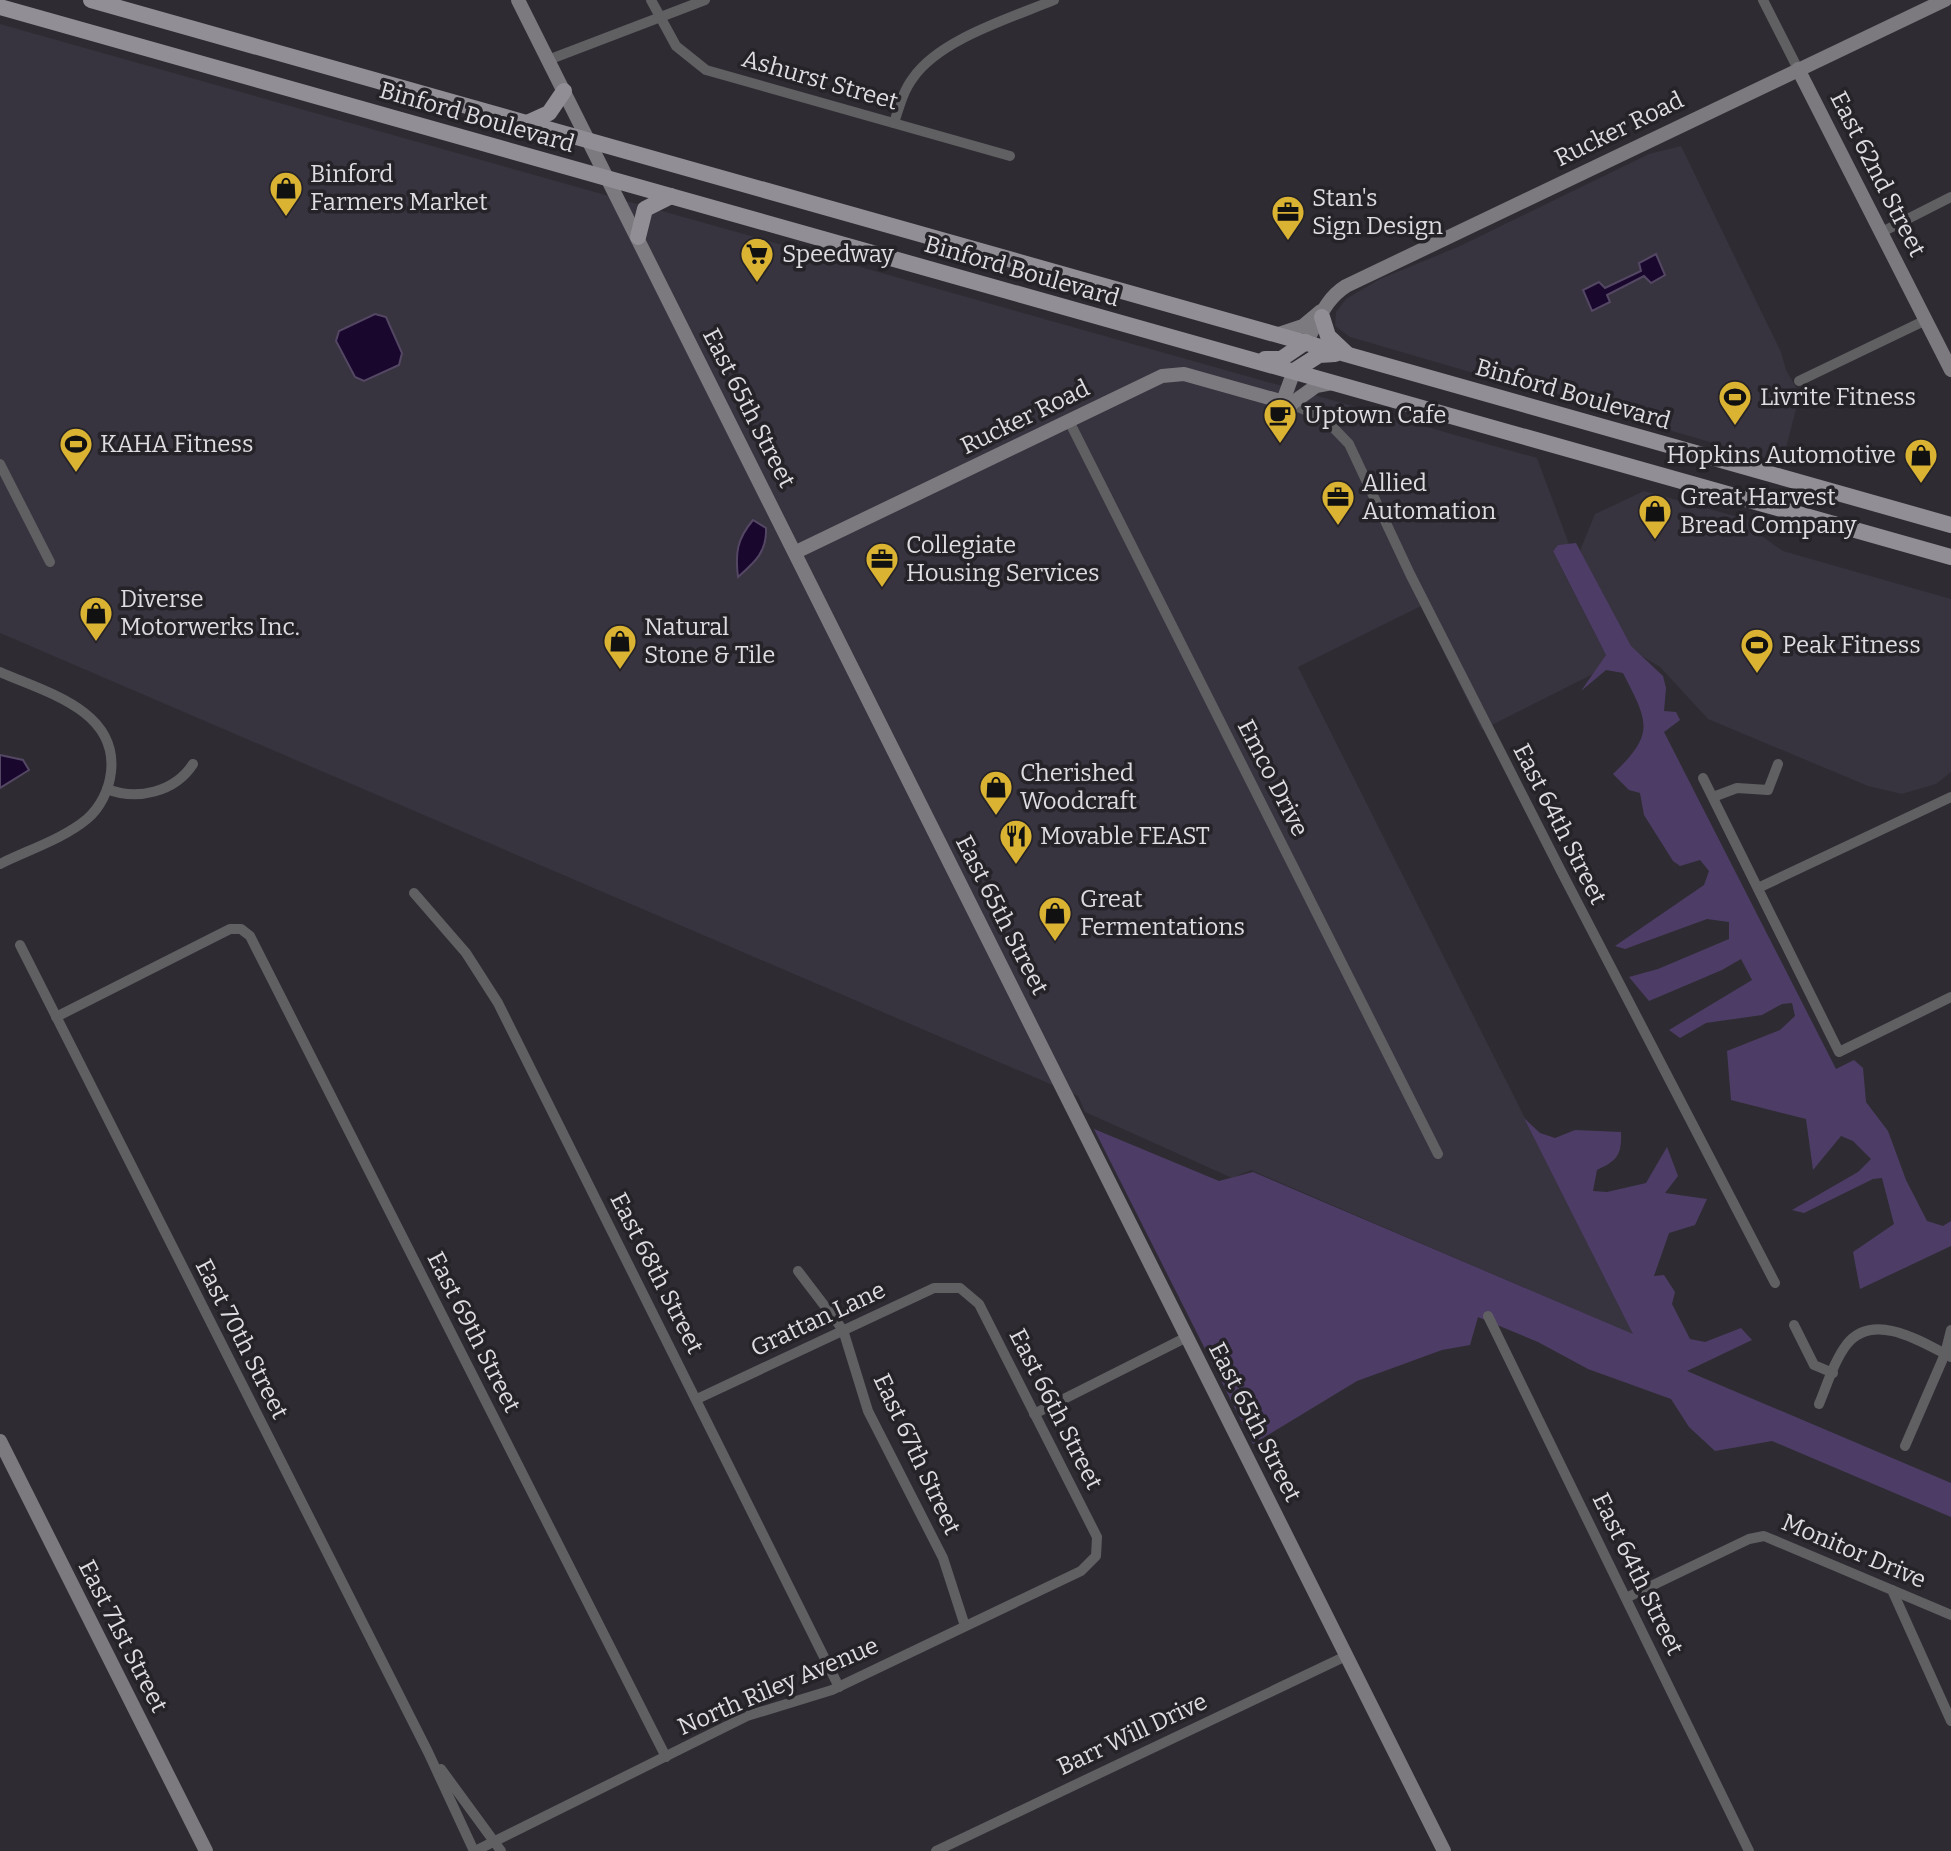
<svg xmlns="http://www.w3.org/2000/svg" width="1951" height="1851" font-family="Bitter,serif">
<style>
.built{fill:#37333f}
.green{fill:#4d3d66}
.water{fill:#19072e;stroke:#544763;stroke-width:2}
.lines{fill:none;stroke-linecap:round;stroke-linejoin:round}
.street{stroke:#605f62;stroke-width:10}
.secondary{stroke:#7c7a7f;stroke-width:14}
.primary{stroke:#918f95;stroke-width:16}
.labels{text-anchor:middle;stroke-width:7;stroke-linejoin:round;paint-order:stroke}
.street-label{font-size:24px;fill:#dedce0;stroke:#252328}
.poi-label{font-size:24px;fill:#dedce0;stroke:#252328;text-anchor:start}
</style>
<rect width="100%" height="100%" fill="#2e2c32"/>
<!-- built -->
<g class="built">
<path d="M0,24L1537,458L1569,544L1558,545L1553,551L1606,655L1595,673L1482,730L1421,606L1298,667L1634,1335L1251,1170L1232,1178L1085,1112L1078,1096L0,633Z"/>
<path d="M1681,146L1781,352L1786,370L1800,394L1782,463L1350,337L1335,326L1336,312L1346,299L1380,279L1460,246L1649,154Z"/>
<path d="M1644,491L1753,521L1759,534L1783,551L1951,599V772L1936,784L1902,794L1868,786L1708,719L1660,667L1625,646L1579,553L1595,514Z"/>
</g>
<!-- green -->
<g class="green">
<path d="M1576,543L1631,646L1663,676L1666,688L1664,711L1676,712L1680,720L1664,732L1836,1069L1854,1060L1863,1068L1866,1102L1888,1131L1906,1180L1927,1221L1943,1226L1951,1221V1246L1860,1289L1853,1252L1894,1224L1882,1178L1873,1179L1804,1213L1792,1210L1858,1172L1871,1159L1853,1141L1841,1136L1813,1170L1806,1119L1731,1100L1727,1051L1780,1030L1795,1016L1792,1003L1782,1004L1762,1015L1706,1023L1680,1038L1669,1030L1752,980L1741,959L1722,970L1649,1001L1629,977L1658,969L1729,939V922L1707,919L1625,949L1615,946L1704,885L1709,871L1700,860L1680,866L1673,861L1644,815L1640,793L1629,790L1613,774C1656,733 1648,722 1623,673L1606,670L1581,691L1606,655L1553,551L1558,545Z"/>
<path d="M1524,1118L1540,1133L1555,1138L1575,1130L1621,1132C1622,1155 1617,1161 1597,1170L1593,1191L1607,1192L1646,1183L1667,1147L1678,1176L1665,1193L1707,1199L1695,1225L1669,1233L1654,1276L1664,1275L1675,1292L1672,1304L1690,1339L1705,1342L1741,1328L1752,1340L1687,1371L1951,1483V1517L1772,1441L1715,1451L1689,1427L1671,1399L1588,1369L1538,1342L1478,1317L1470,1345L1442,1350L1357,1381L1253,1444L1094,1129L1219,1181L1253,1172L1633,1334Z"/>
</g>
<!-- water -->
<g class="water">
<path d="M1656,254L1665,275L1651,283L1644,276L1607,295L1610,302L1592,311L1583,290L1599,282L1605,288L1641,271L1639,263Z"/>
<path d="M375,314L386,317L402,353L399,365L364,381L355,377L336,341L339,331Z"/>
<path d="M753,520L766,528C767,552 755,562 738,577C735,553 737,539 753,520Z"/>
<path d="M0,755L23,760L29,770L0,788Z"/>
</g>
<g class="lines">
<!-- street -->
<g class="street">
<path d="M651,0L676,46L706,70L1010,156"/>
<path d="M1763,0L1798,69"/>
<path d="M548,60L705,0"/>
<path d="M894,123C899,108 903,91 913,78C940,39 1011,18 1054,0"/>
<path d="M1882,232L1951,197"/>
<path d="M1799,381L1926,320"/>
<path d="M1291,404L1325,419L1349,444L1410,574L1561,871L1775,1283"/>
<path d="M1069,421L1438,1154"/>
<path d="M0,464L50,562"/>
<path d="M0,672C45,692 118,710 111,772C109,790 100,808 87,819C63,839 28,850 0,864"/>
<path d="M1703,778L1839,1052L1951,997"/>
<path d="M107,789C137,801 175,792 193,764"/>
<path d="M1713,797L1737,788L1768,790L1778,764"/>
<path d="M1758,888L1951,797"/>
<path d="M414,893L466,953L498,1003L839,1687"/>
<path d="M20,945L428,1752L474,1851"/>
<path d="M56,1017L230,929H241L250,936L666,1757"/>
<path d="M798,1271L843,1330L868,1411L943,1558L965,1626"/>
<path d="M1488,1316L1749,1851"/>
<path d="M1794,1325L1814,1365L1833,1373"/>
<path d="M1819,1404C1827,1385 1834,1361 1847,1344C1874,1311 1922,1342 1951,1357"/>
<path d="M1034,1414L1187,1337"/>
<path d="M1905,1446L1945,1354L1951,1330"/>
<path d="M1892,1590L1951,1721"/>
<path d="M1626,1598L1749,1539L1764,1536L1951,1615"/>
<path d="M441,1769L501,1851"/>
<path d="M475,1851L747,1716L832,1690L1081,1571L1096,1556L1097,1537L979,1304L960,1288H934L697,1399"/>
<path d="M936,1851L1346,1656"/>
</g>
<!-- secondary -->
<g class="secondary">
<path d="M518,0L1444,1851"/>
<path d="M1798,69L1951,370"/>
<path d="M1279,334L1303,326L1321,311"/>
<path d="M1306,342C1319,321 1324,300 1346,286L1945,0"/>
<path d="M1283,401L1294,371"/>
<path d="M796,552L1162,376L1184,374L1291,404L1316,386L1332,383"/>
<path d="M0,1441L206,1851"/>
</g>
<!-- primary -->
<g class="primary">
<path d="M91,0L1951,525"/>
<path d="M0,7L1951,557"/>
<path d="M527,123L549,113L564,91"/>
<path d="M638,237L645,209L671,196"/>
<path d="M1322,317L1328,336L1346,353"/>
<path d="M1265,359H1281L1306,342"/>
<path d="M1294,371L1319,355L1335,354"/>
</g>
</g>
<!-- icons -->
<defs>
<symbol id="shop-pin" viewBox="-11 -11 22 30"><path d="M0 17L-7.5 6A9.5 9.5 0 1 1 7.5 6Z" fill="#dab333" stroke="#252328"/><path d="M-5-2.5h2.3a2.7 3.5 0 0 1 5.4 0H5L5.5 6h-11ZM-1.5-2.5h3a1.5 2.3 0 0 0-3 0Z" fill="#111"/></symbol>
<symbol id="office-pin" viewBox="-11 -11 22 30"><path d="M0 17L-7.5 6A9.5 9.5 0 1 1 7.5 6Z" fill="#dab333" stroke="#252328"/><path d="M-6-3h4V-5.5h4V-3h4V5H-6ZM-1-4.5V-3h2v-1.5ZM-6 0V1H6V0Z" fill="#111"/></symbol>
<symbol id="supermarket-pin" viewBox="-11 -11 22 30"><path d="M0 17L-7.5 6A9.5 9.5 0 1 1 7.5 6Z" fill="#dab333" stroke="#252328"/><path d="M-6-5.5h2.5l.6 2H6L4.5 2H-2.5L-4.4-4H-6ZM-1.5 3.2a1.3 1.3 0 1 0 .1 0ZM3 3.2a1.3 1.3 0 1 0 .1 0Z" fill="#111"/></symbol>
<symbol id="stadium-pin" viewBox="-11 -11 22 30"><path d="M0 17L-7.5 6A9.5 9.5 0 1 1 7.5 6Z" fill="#dab333" stroke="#252328"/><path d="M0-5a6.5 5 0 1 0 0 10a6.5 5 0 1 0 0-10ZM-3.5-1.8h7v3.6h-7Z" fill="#111"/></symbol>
<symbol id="cafe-pin" viewBox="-11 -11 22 30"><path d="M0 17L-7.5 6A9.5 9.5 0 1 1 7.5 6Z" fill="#dab333" stroke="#252328"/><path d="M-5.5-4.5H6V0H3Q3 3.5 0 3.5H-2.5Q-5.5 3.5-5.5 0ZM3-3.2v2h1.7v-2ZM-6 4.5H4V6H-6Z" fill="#111"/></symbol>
<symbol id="restaurant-pin" viewBox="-11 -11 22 30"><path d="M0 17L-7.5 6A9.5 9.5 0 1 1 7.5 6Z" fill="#dab333" stroke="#252328"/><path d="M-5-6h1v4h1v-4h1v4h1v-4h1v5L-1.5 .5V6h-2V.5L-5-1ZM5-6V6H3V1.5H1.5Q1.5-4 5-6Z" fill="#111"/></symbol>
</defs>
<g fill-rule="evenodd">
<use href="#shop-pin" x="267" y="169" width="38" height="52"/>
<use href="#office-pin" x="1269" y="193" width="38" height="52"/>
<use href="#supermarket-pin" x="738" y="235" width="38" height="52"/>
<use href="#stadium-pin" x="1716" y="378" width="38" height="52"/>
<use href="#cafe-pin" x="1261" y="396" width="38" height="52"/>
<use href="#stadium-pin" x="57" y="425" width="38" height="52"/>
<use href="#shop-pin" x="1902" y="436" width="38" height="52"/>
<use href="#office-pin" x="1319" y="478" width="38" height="52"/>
<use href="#shop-pin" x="1636" y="492" width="38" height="52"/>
<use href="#office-pin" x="863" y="540" width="38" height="52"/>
<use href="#shop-pin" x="77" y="594" width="38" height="52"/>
<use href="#shop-pin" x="601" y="622" width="38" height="52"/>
<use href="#stadium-pin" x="1738" y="626" width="38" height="52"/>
<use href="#shop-pin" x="977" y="768" width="38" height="52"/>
<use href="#restaurant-pin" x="997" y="817" width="38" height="52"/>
<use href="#shop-pin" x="1036" y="894" width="38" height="52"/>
</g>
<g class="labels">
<!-- street labels -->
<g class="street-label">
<text transform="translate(820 80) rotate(16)" y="8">Ashurst Street</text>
<text transform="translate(477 117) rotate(16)" y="8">Binford Boulevard</text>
<text transform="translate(1619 129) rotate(-26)" y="8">Rucker Road</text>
<text transform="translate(1878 174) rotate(63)" y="8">East 62nd Street</text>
<text transform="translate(1022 271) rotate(16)" y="8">Binford Boulevard</text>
<text transform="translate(1573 394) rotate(16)" y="8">Binford Boulevard</text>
<text transform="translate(749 408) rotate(63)" y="8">East 65th Street</text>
<text transform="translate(1025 417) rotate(-26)" y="8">Rucker Road</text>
<text transform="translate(1273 778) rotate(63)" y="8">Emco Drive</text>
<text transform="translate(1560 824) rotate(63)" y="8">East 64th Street</text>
<text transform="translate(1002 915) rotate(63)" y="8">East 65th Street</text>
<text transform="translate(657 1273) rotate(63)" y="8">East 68th Street</text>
<text transform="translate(818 1319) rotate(-25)" y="8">Grattan Lane</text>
<text transform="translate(474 1332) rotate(63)" y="8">East 69th Street</text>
<text transform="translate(242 1339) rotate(63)" y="8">East 70th Street</text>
<text transform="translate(1056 1409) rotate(63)" y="8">East 66th Street</text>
<text transform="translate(1255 1422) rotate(63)" y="8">East 65th Street</text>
<text transform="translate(917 1454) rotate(65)" y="8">East 67th Street</text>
<text transform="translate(1854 1551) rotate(23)" y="8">Monitor Drive</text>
<text transform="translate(1638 1574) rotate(64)" y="8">East 64th Street</text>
<text transform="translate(123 1636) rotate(63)" y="8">East 71st Street</text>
<text transform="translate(778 1686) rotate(-23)" y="8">North Riley Avenue</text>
<text transform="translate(1132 1734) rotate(-25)" y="8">Barr Will Drive</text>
</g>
<!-- poi labels -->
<g class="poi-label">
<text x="310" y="182">Binford<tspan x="310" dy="28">Farmers Market</tspan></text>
<text x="1312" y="206">Stan's<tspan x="1312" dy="28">Sign Design</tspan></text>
<text x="782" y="262">Speedway</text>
<text x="1760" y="405">Livrite Fitness</text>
<text x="1304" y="423">Uptown Cafe</text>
<text x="100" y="452">KAHA Fitness</text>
<text x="1896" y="463" text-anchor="end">Hopkins Automotive</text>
<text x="1362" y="491">Allied<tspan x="1362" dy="28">Automation</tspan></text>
<text x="1680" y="505">Great Harvest<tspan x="1680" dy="28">Bread Company</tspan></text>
<text x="906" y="553">Collegiate<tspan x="906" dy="28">Housing Services</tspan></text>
<text x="120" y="607">Diverse<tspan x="120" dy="28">Motorwerks Inc.</tspan></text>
<text x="644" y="635">Natural<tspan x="644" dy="28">Stone &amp; Tile</tspan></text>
<text x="1782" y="653">Peak Fitness</text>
<text x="1020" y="781">Cherished<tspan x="1020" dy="28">Woodcraft</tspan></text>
<text x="1040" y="844">Movable FEAST</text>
<text x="1080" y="907">Great<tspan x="1080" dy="28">Fermentations</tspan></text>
</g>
</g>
</svg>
